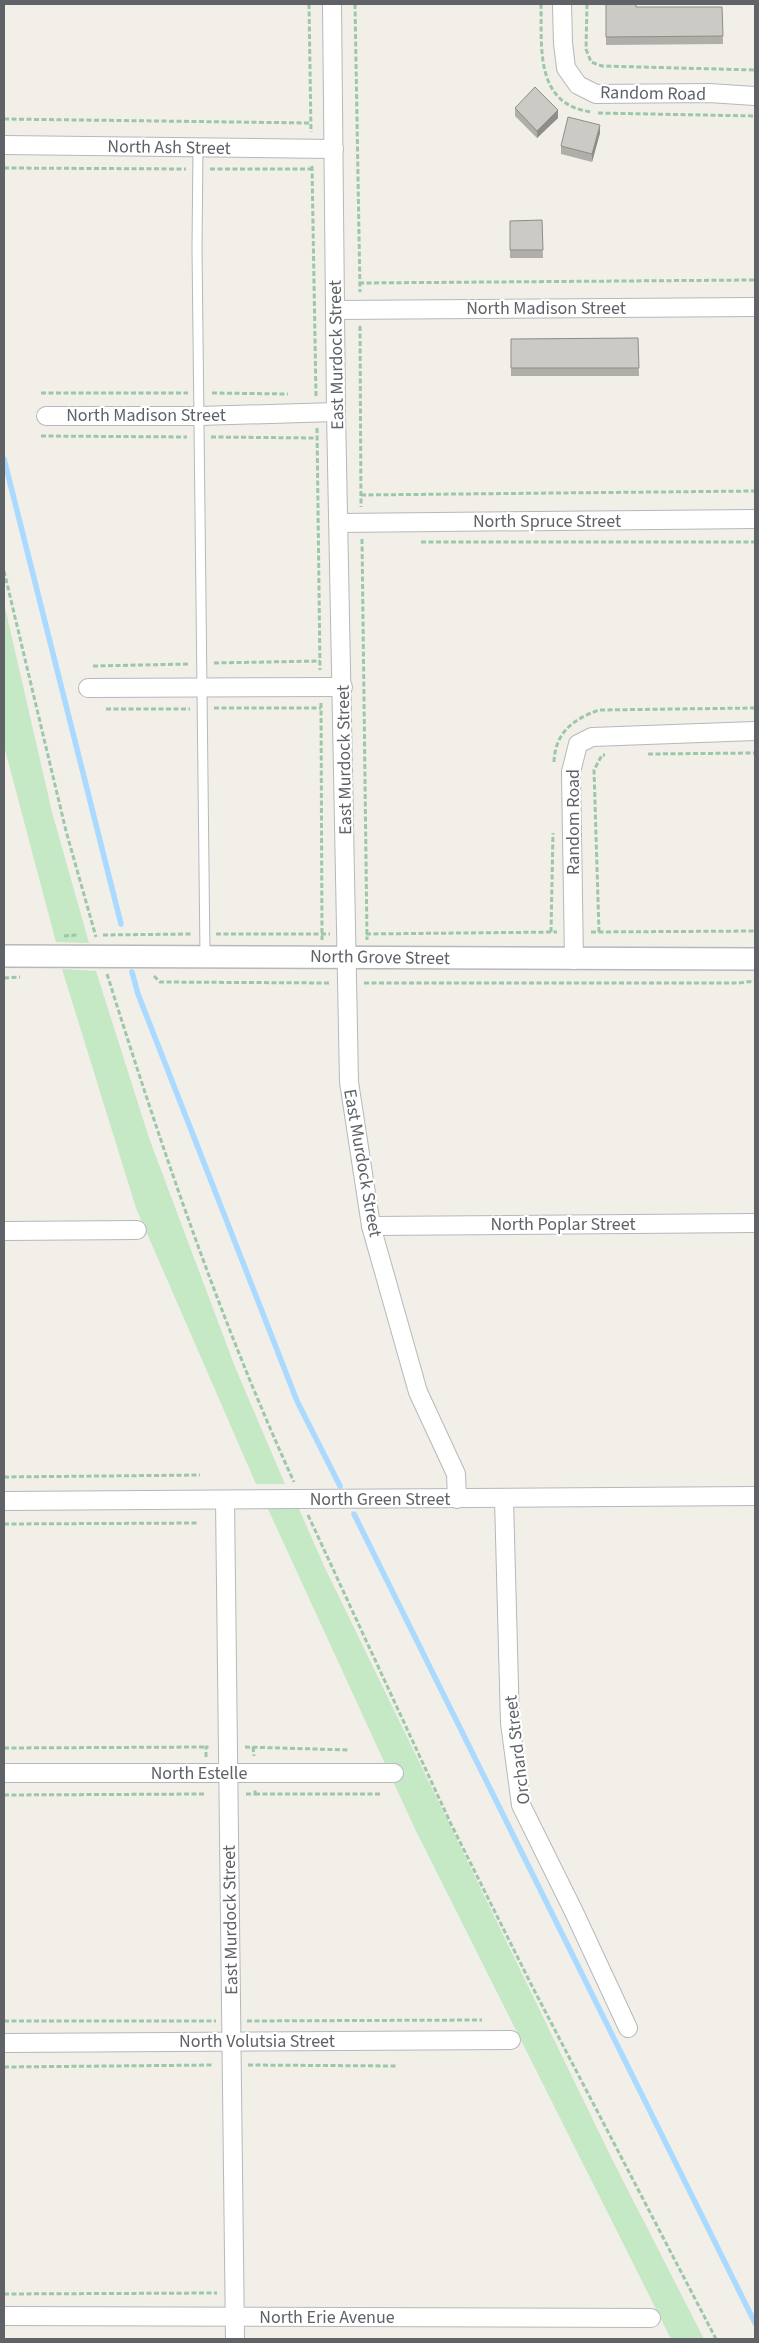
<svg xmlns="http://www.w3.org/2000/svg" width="759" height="2343" font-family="'Source Sans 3',sans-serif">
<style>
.green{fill:#c5e8c5}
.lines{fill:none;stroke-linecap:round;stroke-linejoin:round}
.stream{stroke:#aadaff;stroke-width:5.5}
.service-casing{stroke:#b5b8bc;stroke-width:11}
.minor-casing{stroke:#b5b8bc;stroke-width:20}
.tertiary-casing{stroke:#b5b8bc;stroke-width:24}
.path{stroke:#9cc7a9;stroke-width:3;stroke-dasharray:5 2.5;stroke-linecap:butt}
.service{stroke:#fff;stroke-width:9}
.minor{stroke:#fff;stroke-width:18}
.tertiary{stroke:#fff;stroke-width:21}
.wall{fill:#afaea9}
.shaded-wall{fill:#8f8d8a}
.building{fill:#cccac5;stroke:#8f8d8a}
.labels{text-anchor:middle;stroke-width:4.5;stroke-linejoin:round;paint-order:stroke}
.street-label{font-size:18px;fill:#5f6368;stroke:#fff}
</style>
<rect width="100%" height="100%" fill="#f1efe8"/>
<!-- green -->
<g class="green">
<path d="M4,603L52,812L89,943L56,942L4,746Z"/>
<path d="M62,969L96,971L149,1138L235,1367L285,1484H256L136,1208Z"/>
<path d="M268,1509H299L325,1568L612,2159L704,2339H671L415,1829Z"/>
</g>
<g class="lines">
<!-- stream -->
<g class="stream">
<path d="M4,459L121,924"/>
<path d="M132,972L138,994L297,1401L340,1486"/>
<path d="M354,1514L755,2323"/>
</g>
<defs>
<path id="service" d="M198,147L197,248L205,956"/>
<g id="minor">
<path d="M332,4L336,412L349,1082L371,1226L418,1392L456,1474L457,1499"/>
<path d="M562,4L563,43L566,68L578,85L596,94L709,93L755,96"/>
<path d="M4,145L334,149"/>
<path d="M336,310L755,307"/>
<path d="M46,416H199L336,412"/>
<path d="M339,523L755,519"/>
<path d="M88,688L343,687"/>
<path d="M574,960L571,772L578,744L592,737L755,731"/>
<path d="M371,1226L755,1223"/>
<path d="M4,1231L137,1230"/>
<path d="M504,1499L510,1723L521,1805L574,1912L628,2028"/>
<path d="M225,1500L235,2339"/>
<path d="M4,1501L755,1496"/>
<path d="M4,1773H394"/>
<path d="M4,2043L511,2040"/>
<path d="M4,2316L651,2318"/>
</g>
<path id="tertiary" d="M4,956L755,959"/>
</defs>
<!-- service casing -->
<use href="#service" class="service-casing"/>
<!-- minor casing -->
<use href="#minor" class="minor-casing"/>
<!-- tertiary casing -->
<use href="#tertiary" class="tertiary-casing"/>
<!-- path -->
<g class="path">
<path d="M309,4L311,132"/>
<path d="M355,4L360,292"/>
<path d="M541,4C542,47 534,105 592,112"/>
<path d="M587,4L586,49L591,62L602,66L755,70"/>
<path d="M598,113L755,116"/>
<path d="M4,119L311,123"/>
<path d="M312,166L316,397"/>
<path d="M4,168L186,169"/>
<path d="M210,169H312"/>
<path d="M359,283L755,280"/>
<path d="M360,326L361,507"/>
<path d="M41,393H188"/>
<path d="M212,393L288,394"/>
<path d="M317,428L320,670"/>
<path d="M41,436L187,437"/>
<path d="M211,437L317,438"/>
<path d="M361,495L755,491"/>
<path d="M362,539L367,940"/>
<path d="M421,542H755"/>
<path d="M4,571L66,831L96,937"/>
<path d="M214,663L320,661"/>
<path d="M93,666L190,664"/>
<path d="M321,703L322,940"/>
<path d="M214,708H321"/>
<path d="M106,709H190"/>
<path d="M648,754L755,753"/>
<path d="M554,762C555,733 573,719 599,710L755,708"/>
<path d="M551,932L553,833"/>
<path d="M591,932L755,931"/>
<path d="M599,932L594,770L602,755H605"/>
<path d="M216,934H330"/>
<path d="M366,934L557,932"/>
<path d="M103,935L192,934"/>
<path d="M64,936L77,935"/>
<path d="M107,974C161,1146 219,1318 294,1482"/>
<path d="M154,976L160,982L330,983"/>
<path d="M4,978L20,977"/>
<path d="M364,983H739L755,981"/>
<path d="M4,1477L200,1475"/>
<path d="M308,1515L451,1824L532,1986L716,2339"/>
<path d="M4,1524L199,1523"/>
<path d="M245,1747L349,1750"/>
<path d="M253,1747L254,1756"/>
<path d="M4,1748L206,1747"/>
<path d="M206,1757V1747H211"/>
<path d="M246,1794H255V1790"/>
<path d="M255,1794H382"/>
<path d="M4,1795L206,1794"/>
<path d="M4,2021H216"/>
<path d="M247,2021L482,2020"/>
<path d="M248,2065L398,2066"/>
<path d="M4,2067L214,2065"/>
<path d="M4,2294L217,2293"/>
</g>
<!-- service -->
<use href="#service" class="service"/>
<!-- minor -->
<use href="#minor" class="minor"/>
<!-- tertiary -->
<use href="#tertiary" class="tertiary"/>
</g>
<!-- wall -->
<g class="wall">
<path d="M606,4L636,7H722L723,44L606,45Z"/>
<path d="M515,108L558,118L537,138L515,116Z"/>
<path d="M600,133L592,162L561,154V146Z"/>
<path d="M542,220L543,258H510V221Z"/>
<path d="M638,338L639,376H511V339Z"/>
</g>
<!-- shaded-wall -->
<g class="shaded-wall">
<path d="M558,110V118L537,138V131Z"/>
<path d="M600,125V133L592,162V154Z"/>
</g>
<!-- building -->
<g class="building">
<path d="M606,4H636V7H722L723,36L606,37Z"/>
<path d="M535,87L558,110L537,131L515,108Z"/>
<path d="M568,117L600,125L592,154L561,146Z"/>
<path d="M542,220L543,250H510V221Z"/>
<path d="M638,338L639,368H511V339Z"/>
</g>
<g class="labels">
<!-- street labels -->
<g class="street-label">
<text transform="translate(653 93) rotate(1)" y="6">Random Road</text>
<text transform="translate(169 147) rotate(1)" y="6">North Ash Street</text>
<text x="546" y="314">North Madison Street</text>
<text transform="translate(336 355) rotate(-91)" y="6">East Murdock Street</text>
<text x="146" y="421">North Madison Street</text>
<text x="547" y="527">North Spruce Street</text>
<text transform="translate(344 760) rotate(-91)" y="6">East Murdock Street</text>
<text transform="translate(573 822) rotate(-90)" y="6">Random Road</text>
<text transform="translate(380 957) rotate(1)" y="6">North Grove Street</text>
<text transform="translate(363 1163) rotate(80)" y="6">East Murdock Street</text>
<text x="563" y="1230">North Poplar Street</text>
<text x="380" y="1505">North Green Street</text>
<text transform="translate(517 1750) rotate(-97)" y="6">Orchard Street</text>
<text x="199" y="1779">North Estelle</text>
<text transform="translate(230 1920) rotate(-91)" y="6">East Murdock Street</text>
<text x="257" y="2047">North Volutsia Street</text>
<text x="327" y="2323">North Erie Avenue</text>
</g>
</g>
<!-- border -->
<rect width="759" height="2343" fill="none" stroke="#5f6368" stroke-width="10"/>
</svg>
